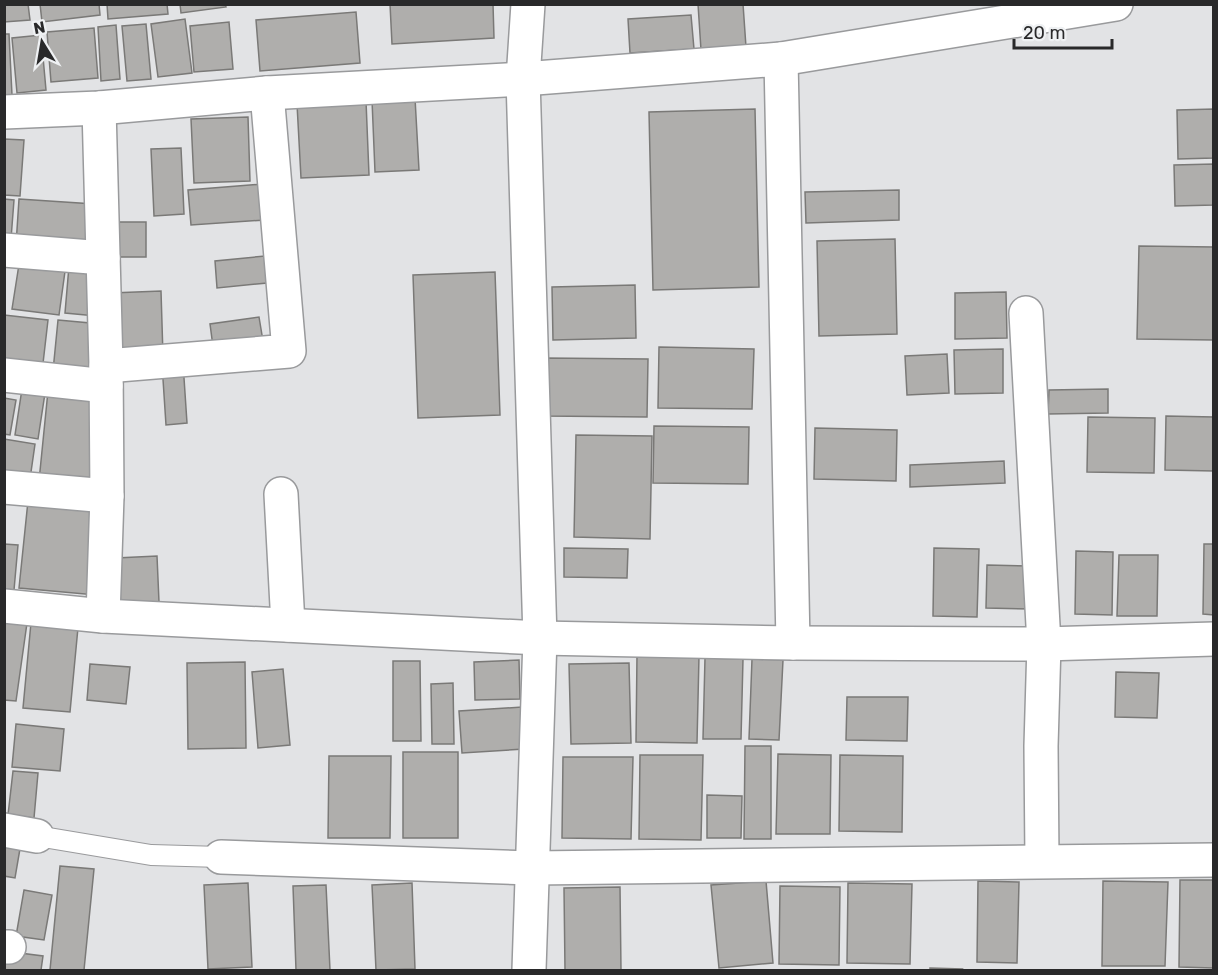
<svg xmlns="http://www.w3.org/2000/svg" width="1218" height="975" font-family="Rubik,sans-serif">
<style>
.building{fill:#afaeac;stroke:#7a7977;stroke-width:1.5}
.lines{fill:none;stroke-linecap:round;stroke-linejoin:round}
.lane-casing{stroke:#999a9c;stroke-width:22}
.street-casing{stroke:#999a9c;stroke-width:36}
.secondary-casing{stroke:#999a9c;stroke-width:36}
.lane{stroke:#fff;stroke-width:20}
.street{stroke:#fff;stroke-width:33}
.secondary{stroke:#fff;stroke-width:33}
</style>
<rect width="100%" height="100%" fill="#e2e3e5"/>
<!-- building -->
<g class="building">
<path d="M4,4H28L30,20L4,22Z"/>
<path d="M40,4H99L100,15L42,22Z"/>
<path d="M107,4H167L168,14L108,19Z"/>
<path d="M180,4H225L226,7L181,13Z"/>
<path d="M390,4H493L494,38L392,44Z"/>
<path d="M698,4H743L746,47L701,50Z"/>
<path d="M356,12L360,63L260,71L256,20Z"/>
<path d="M691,15L694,49L630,53L628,19Z"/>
<path d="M185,19L192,73L158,77L151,24Z"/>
<path d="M229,22L233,69L194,72L190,26Z"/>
<path d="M146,24L151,79L127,81L122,26Z"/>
<path d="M116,25L120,79L101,81L98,27Z"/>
<path d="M94,28L98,78L51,82L47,32Z"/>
<path d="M4,34H9L12,95H4Z"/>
<path d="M41,35L46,90L17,93L12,38Z"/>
<path d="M415,98L419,170L375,172L372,100Z"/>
<path d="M366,101L369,175L301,178L297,104Z"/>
<path d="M755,109L759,287L653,290L649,112Z"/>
<path d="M1214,109V158L1178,159L1177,110Z"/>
<path d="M248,117L250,181L194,183L191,119Z"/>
<path d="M4,139L24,140L20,196L4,195Z"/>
<path d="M181,148L184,214L154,216L151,149Z"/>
<path d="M1214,164V205L1175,206L1174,165Z"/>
<path d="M263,184L265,220L191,225L188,190Z"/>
<path d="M899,190V220L806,223L805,192Z"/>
<path d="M4,199L14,200L11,239L4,238Z"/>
<path d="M19,199L94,204L91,250L16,245Z"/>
<rect x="108" y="222" width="38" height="35"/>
<path d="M895,239L897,334L819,336L817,241Z"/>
<path d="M1139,246L1214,247V340L1137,339Z"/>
<path d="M265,256L267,283L217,288L215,261Z"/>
<path d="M20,258L66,264L59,315L12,309Z"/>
<path d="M69,266L100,269L96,316L65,313Z"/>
<path d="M495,272L500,415L418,418L413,275Z"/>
<path d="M635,285L636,338L553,340L552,287Z"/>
<path d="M161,291L163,356L114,358L111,293Z"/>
<path d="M1006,292L1007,338L955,339V293Z"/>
<path d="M4,315L48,320L42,372L4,369Z"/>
<path d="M259,317L264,347L214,354L210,324Z"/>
<path d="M58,320L101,324L97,374L53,371Z"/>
<path d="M659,347L754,349L752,409L658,408Z"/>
<path d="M1003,349V393L955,394L954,350Z"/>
<path d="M947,354L949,393L907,395L905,356Z"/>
<path d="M545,358L648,359L647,417L544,416Z"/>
<path d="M183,363L187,423L166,425L162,364Z"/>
<path d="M22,389L45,393L38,439L15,435Z"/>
<path d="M1108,389V413L1048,414L1049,390Z"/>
<path d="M48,391L103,396L94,487L39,481Z"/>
<path d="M4,398L16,400L10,435L4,434Z"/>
<path d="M1166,416L1214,417V471L1165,470Z"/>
<path d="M1088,417L1155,418L1154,473L1087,472Z"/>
<path d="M654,426L749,427L748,484L653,483Z"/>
<path d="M815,428L897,430L896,481L814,479Z"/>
<path d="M576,435L652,436L650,539L574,537Z"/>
<path d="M4,439L35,444L30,479L4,475Z"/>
<path d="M1004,461L1005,483L910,487V465Z"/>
<path d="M28,501L104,508L96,595L19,588Z"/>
<path d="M4,544L18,545L14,590L4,589Z"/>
<path d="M1204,544H1214V615L1203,614Z"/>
<path d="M564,548L628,549L627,578L564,577Z"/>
<path d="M934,548L979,549L977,617L933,616Z"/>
<path d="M1076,551L1113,552L1112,615L1075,614Z"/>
<path d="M1119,555H1158L1157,616H1117Z"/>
<path d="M157,556L159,602L117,603L116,558Z"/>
<path d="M987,565L1032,566L1031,609L986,608Z"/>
<path d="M32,612L79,617L70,712L23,708Z"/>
<path d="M4,613L28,616L16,701L4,700Z"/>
<path d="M637,655L699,656L697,743L636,742Z"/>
<path d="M705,658L743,659L741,739H703Z"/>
<path d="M752,659L783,660L779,740L749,739Z"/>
<path d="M519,660L520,699L475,700L474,662Z"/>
<path d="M393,661H420L421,741H393Z"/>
<path d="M245,662L246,748L188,749L187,663Z"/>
<path d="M629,663L631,743L571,744L569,664Z"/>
<path d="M90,664L130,667L126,704L87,700Z"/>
<path d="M283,669L290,745L258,748L252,672Z"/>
<path d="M1116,672L1159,673L1157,718L1115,717Z"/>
<path d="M453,683L454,744H432L431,684Z"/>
<path d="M847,697H908L907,741L846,740Z"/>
<path d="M522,707L524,749L462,753L459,711Z"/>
<path d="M16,724L64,729L60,771L12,767Z"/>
<path d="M745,746H771V839H744Z"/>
<rect x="403" y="752" width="55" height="86"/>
<path d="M778,754L831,755L830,834H776Z"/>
<path d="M640,755H703L701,840L639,839Z"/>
<path d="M840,755L903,756L902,832L839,831Z"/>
<path d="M329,756H391L390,838H328Z"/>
<path d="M563,757H633L631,839L562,838Z"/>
<path d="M13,771L38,773L34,818L8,815Z"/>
<path d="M707,795L742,796L741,838H707Z"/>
<path d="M4,834L22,837L15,878L4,876Z"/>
<path d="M60,866L94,869L84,970H50Z"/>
<path d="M1180,880H1214V968L1179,967Z"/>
<path d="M766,881L773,963L719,968L711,885Z"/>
<path d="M978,881L1019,882L1017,963L977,962Z"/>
<path d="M1103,881L1168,882L1165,966H1102Z"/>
<path d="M248,883L252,967L208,969L204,885Z"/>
<path d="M412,883L415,969L376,970L372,885Z"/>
<path d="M848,883L912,884L910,964L847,963Z"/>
<path d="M326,885L330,970H296L293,886Z"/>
<path d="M780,886L840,887L839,965L779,964Z"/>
<path d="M620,887L621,970H565L564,888Z"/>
<path d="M24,890L52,895L44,940L16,936Z"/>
<path d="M4,951L43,956L41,970H4Z"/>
<path d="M930,968L962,969L961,970H930Z"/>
</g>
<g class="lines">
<defs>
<path id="lane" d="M37,836L151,855L221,857"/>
<g id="street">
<path d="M781,59L793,643"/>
<path d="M4,112L99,108L267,93L523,79L781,59L1116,4"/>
<path d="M4,250L103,258"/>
<path d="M1026,313L1044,644L1041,746L1042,861"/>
<path d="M106,366L289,351L267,93"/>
<path d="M4,375L106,386"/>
<path d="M4,487L107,496L106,366L99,108"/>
<path d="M281,494L288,625"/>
<path d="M4,606L103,616L107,496"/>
<path d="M103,616L540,638L793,643L1044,644L1214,639"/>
<path d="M4,830L37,836"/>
<path d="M221,857L532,868L1214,860"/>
<path d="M4,947H9"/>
</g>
<path id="secondary" d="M528,4L523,79L540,638L529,970"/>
</defs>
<!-- lane casing -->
<use href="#lane" class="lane-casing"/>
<!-- street casing -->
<use href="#street" class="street-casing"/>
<!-- secondary casing -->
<use href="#secondary" class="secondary-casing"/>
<!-- lane -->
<use href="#lane" class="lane"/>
<!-- street -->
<use href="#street" class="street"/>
<!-- secondary -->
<use href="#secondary" class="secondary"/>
</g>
<!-- border -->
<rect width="1218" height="975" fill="none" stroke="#29292a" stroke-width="12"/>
<!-- north arrow -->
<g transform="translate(42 42) rotate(349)" stroke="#eff1f3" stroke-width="4.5" paint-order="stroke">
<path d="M0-4.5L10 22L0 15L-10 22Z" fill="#29292a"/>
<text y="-9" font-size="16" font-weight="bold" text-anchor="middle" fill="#29292a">N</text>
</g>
<!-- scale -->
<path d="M1014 39v9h98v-9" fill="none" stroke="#29292a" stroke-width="3"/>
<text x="1023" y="39" font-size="18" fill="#29292a" stroke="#eff1f3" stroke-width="4.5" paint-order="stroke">20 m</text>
</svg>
